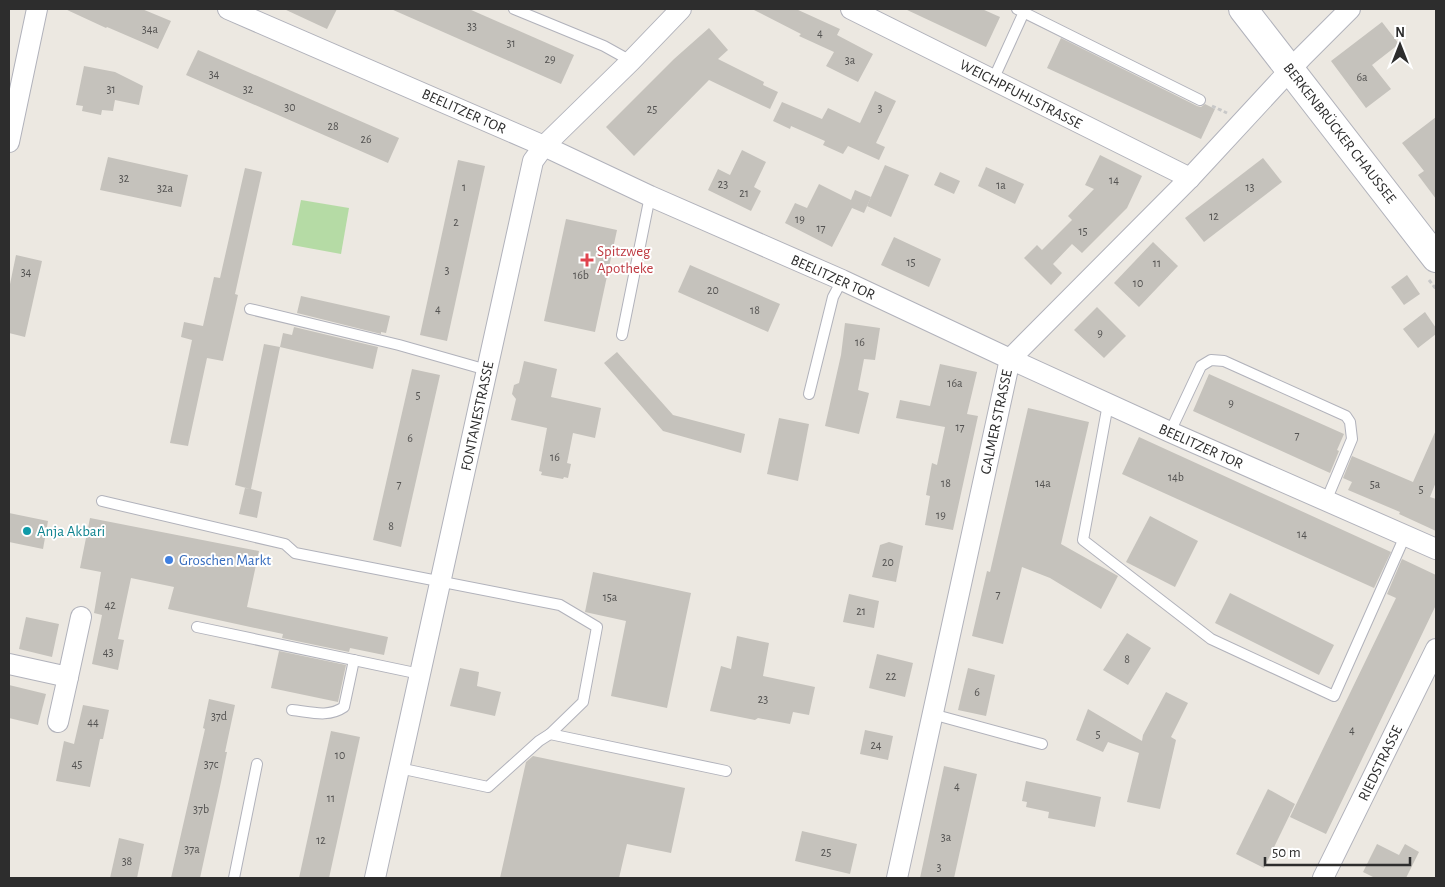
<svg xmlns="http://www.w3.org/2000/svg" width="1445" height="887" font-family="'Alegreya Sans',sans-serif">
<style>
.green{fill:#b5dba5}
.building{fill:#c5c2bc}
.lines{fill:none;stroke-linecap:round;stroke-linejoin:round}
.service-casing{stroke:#b1b2bb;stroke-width:12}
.minor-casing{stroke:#b1b2bb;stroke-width:22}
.secondary-casing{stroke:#b1b2bb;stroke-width:30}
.path{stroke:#c8c8c8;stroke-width:3;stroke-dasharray:4 2.5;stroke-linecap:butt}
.service{stroke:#fff;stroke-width:10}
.minor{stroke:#fff;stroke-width:20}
.secondary{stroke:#fff;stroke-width:28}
.health-dot{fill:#e0444e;stroke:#fff;stroke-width:2}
.culture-dot{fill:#0f9aa8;stroke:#fff;stroke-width:2}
.shop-dot{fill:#3f7fe0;stroke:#fff;stroke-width:2}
.labels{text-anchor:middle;stroke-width:4;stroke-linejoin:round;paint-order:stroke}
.number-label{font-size:12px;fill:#535251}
.street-label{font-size:15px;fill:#2d2d2d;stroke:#fff}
.health-label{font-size:15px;fill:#be3a42;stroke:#fff;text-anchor:start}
.culture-label{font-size:15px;fill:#0d838f;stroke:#fff;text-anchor:start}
.shop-label{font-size:15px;fill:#366cbe;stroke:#fff;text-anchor:start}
</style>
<rect width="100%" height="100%" fill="#ece8e1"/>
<!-- green -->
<path class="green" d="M301,200L349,208L341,254L292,245Z"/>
<!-- building -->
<g class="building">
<path d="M65,9H142L171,21L158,49L107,27L106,28Z"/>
<path d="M284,9H337L327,29Z"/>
<path d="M391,9H469L574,55L561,84Z"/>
<path d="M752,9H796L840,29L837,35L873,54L858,82L826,66L834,52L799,36L801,34Z"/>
<path d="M905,9H982L1000,17L986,47Z"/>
<path d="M1382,22L1399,44L1372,65L1391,89L1366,108L1331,61Z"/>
<path d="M709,28L728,50L718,59L764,82L763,85L778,92L770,109L709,80L634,156L606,127L674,59Z"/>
<path d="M1061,38L1197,106L1201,107L1205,104L1215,109L1201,139L1047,68Z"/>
<path d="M198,50L399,138L388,163L186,75Z"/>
<path d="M84,66L115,72L143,86L139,105L115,100L113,111L102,110L101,115L82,111L83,106L76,105Z"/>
<path d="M875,91L896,101L876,143L885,147L879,160L848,146L843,154L823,145L825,141L791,126L790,129L773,121L782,102L822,119L828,108L860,123Z"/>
<path d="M1436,117V199L1418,175L1424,171L1402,143Z"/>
<path d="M742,150L766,162L754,187L761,191L751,211L708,190L718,169L730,175Z"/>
<path d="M1100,155L1142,176L1127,208L1082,253L1072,244L1053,264L1062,273L1051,285L1024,258L1037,245L1042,250L1072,220L1068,216L1094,189L1085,185Z"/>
<path d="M108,157L188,175L181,207L100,190Z"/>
<path d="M1263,158L1282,182L1204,242L1185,218Z"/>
<path d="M458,160L485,166L447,341L420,335Z"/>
<path d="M885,165L909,175L891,217L867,206Z"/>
<path d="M986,167L1024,184L1015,204L978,186Z"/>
<path d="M245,168L262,172L235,294L238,295L223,361L207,358L188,446L170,443L192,340L181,337L184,322L203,326L214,277L220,278Z"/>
<path d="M940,172L960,181L954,194L934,185Z"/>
<path d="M819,184L851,200L855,190L871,197L864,213L852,208L832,247L785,223L795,203L807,208Z"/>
<path d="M566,219L617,230L595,332L544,321Z"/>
<path d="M894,237L941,259L929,287L881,265Z"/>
<path d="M1153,242L1178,266L1139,307L1114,283Z"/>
<path d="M16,255L42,261L25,337L9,333V289Z"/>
<path d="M690,265L780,304L768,332L678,292Z"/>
<path d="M1407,275L1420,294L1404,305L1391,287Z"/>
<path d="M301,296L390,316L386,333L381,332V334L297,313Z"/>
<path d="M1097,307L1126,336L1104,358L1074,330Z"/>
<path d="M1425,312L1436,328V334L1418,348L1403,329Z"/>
<path d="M845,323L880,328L875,360L864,359L858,390L869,393L859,434L825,426L841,355Z"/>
<path d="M294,327L378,347L373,369L280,347L283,333L292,335Z"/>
<path d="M264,344L280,347L251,489L262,492L257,518L239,514L245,488L250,489L235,485Z"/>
<path d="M617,352L673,415L745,434L741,453L663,431L604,363Z"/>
<path d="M524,361L557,369L551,397L601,408L595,438L573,433L567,463L571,464L568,478L564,477L563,479L541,475L542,472L539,471L547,428L511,420L516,399L512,394L514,385L519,383Z"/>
<path d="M940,364L977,372L967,414L978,416L953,530L925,525L930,496L926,495L932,463L937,465L945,427L896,418L900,400L930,406Z"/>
<path d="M412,369L440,375L401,547L373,540Z"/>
<path d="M1209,374L1344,434L1337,450L1339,451L1330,473L1193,411Z"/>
<path d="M1028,408L1089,422L1061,544L1118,576L1101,609L1050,578L1022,567L1003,644L972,636L987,571L990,572Z"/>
<path d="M779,418L809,424L798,481L767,474Z"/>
<path d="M1436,430V482L1430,497L1436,499V531L1399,514L1400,512L1348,490L1352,482L1343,478L1352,456L1413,482Z"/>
<path d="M1139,437L1391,552L1374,588L1122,474Z"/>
<path d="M9,513L48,521L43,549L9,542Z"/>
<path d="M1150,516L1198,541L1175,587L1126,562Z"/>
<path d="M90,518L259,551L247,607L388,637L384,655L350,648L349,652L282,638L283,634L168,609L174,587L131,578L118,639L124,640L118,670L92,664L102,615L94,613L101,572L80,568Z"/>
<path d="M889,542L903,546L896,582L872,577L880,545Z"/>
<path d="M1402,559L1436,575V605L1326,834L1290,817L1396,598L1387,594Z"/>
<path d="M593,572L691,593L667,708L611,696L626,621L585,612Z"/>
<path d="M1230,593L1334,645L1319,675L1215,623Z"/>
<path d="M849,594L879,601L874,628L843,622Z"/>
<path d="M26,617L59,624L52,657L19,649Z"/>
<path d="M1127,633L1151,648L1128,685L1103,670Z"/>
<path d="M737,636L769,643L763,676L815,687L809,715L793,712L790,724L758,718L755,720L710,711L721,666L731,669Z"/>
<path d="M279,651L346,665L338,702L271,688Z"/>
<path d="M877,654L913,663L905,697L869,688Z"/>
<path d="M460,668L479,672L477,686L501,692L495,716L450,706Z"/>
<path d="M968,668L995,675L986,716L958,710Z"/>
<path d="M9,685L46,694L38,725L9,718Z"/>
<path d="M1166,692L1188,703L1171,737L1176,740L1160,809L1127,802L1139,753L1108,742L1103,752L1076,740L1088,709L1142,741L1143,735Z"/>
<path d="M209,699L235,705L225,752H227L221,782L200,878H171L205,729L203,728Z"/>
<path d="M83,705L109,710L103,739H100L90,787L56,781L64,741L74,744Z"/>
<path d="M865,730L893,736L888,760L860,754Z"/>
<path d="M331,731L360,737L329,878H299Z"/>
<path d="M533,756L685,788L671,853L627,844L619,878H500L526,762Z"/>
<path d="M944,766L977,774L954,878H920Z"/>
<path d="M1026,781L1101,797L1095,827L1048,818L1049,812L1026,807L1027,802L1022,801Z"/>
<path d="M1268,789L1295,804L1264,868L1236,854Z"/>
<path d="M802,831L857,844L850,874L795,861Z"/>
<path d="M119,838L144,844L137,878H110Z"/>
<path d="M1377,844L1399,855L1405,844L1419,852L1406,878H1375L1363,872Z"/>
</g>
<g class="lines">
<defs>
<g id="service">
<path d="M514,9L604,46L631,61"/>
<path d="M1017,9L1200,100"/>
<path d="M993,80L1024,12"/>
<path d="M250,309L399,345L487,370"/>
<path d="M622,335L650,196"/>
<path d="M809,394L833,297L842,280"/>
<path d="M1108,404L1083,540L1211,639L1334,696L1405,536"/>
<path d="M1170,432L1201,366L1211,360L1224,361L1346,416L1350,422L1352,439L1326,501"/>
<path d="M102,501L285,544L295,553L560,605L597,627L583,702L550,734L539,741L488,787L399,768"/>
<path d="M197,627L420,674"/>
<path d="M292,710C311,712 328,718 344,707L354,660"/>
<path d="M932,714L1042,744"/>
<path d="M550,734L726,771"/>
<path d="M234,878L257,764"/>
</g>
<g id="minor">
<path d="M228,9L544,146L650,196L842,280L1010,359L1170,432L1436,549"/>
<path d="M851,9L1190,178"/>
<path d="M9,142L37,9"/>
<path d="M9,664L68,677L81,617"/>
<path d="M58,722L68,677"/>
<path d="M375,878L533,161L544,146L631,61L681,9"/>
<path d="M897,878L1010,359L1190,178L1302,57L1350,9"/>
<path d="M1323,878L1436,649"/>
</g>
<path id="secondary" d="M1243,9L1436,258"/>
</defs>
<!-- service casing -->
<use href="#service" class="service-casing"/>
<!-- minor casing -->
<use href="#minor" class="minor-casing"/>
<!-- secondary casing -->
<use href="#secondary" class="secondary-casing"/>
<!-- path -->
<g class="path">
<path d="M1212,106L1227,113"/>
<path d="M1429,280L1436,289"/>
</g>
<!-- service -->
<use href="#service" class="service"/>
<!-- minor -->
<use href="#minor" class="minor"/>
<!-- secondary -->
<use href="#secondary" class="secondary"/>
</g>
<!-- markers -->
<path class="health-dot" d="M584.5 252.5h5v5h5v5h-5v5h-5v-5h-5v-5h5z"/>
<circle class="culture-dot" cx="27" cy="531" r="5"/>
<circle class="shop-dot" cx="169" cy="560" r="5"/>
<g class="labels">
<!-- number labels -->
<g class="number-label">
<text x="472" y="30">33</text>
<text x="150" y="33">34a</text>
<text x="820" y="37">4</text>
<text x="511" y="47">31</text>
<text x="550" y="63">29</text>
<text x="850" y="64">3a</text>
<text x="214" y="78">34</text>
<text x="1362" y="81">6a</text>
<text x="111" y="93">31</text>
<text x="248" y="93">32</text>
<text x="290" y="111">30</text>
<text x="880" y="112">3</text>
<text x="652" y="113">25</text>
<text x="333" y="130">28</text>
<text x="366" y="143">26</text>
<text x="124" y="182">32</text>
<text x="1114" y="184">14</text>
<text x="723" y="188">23</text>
<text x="1001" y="189">1a</text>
<text x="464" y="191">1</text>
<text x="1250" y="191">13</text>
<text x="165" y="192">32a</text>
<text x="744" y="197">21</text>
<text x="1214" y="220">12</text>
<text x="800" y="223">19</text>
<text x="456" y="226">2</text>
<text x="821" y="232">17</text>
<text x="1083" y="235">15</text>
<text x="911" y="266">15</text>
<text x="1157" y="267">11</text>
<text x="447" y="274">3</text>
<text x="26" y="276">34</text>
<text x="581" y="279">16b</text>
<text x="1138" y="287">10</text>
<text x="713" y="294">20</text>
<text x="438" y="313">4</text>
<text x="755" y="314">18</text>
<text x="1100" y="337">9</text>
<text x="860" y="346">16</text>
<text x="955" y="387">16a</text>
<text x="418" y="399">5</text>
<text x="1231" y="407">9</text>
<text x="960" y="431">17</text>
<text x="1297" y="439">7</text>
<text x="410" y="442">6</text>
<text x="555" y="461">16</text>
<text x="1176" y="481">14b</text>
<text x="946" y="487">18</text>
<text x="1043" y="487">14a</text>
<text x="399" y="488">7</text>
<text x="1375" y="488">5a</text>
<text x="1421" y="493">5</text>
<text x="941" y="519">19</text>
<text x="391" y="530">8</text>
<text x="1302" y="538">14</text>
<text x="888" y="566">20</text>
<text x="998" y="598">7</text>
<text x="610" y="601">15a</text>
<text x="110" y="609">42</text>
<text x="861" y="615">21</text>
<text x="108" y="656">43</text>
<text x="1127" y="663">8</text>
<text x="891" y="680">22</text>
<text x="977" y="696">6</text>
<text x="763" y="703">23</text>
<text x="219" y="720">37d</text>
<text x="93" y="726">44</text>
<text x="1352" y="734">4</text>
<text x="1098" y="738">5</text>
<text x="876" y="749">24</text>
<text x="340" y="759">10</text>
<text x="77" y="768">45</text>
<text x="211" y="768">37c</text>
<text x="957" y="790">4</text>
<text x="331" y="802">11</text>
<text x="201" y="813">37b</text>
<text x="946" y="841">3a</text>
<text x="321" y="844">12</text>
<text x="192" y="853">37a</text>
<text x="826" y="856">25</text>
<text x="127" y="865">38</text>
<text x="939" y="871">3</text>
</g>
<!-- street labels -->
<g class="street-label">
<text transform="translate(1021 94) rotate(27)" y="5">WEICHPFUHLSTRASSE</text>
<text transform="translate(464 111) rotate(24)" y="5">BEELITZER TOR</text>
<text transform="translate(1340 133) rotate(52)" y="5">BERKENBRÜCKER CHAUSSEE</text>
<text transform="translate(833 277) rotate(24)" y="5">BEELITZER TOR</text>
<text transform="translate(477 416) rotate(-78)" y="5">FONTANESTRASSE</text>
<text transform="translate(996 422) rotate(-78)" y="5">GALMER STRASSE</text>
<text transform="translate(1201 446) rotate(24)" y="5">BEELITZER TOR</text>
<text transform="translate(1380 763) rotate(-64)" y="5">RIEDSTRASSE</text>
</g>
<!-- health labels -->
<g class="health-label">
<text x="597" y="256">Spitzweg<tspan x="597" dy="17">Apotheke</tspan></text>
</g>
<!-- culture labels -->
<g class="culture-label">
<text x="37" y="536">Anja Akbari</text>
</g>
<!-- shop labels -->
<g class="shop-label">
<text x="179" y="565">Groschen Markt</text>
</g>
</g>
<!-- border -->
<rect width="1445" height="887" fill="none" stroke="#2d2d2d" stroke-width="20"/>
<!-- north arrow -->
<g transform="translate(1400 45)" stroke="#ffffff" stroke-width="4" paint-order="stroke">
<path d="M0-4L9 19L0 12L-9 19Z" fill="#2d2d2d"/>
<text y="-8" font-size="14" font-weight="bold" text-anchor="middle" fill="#2d2d2d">N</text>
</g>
<!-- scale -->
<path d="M1265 857v8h145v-8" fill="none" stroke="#2d2d2d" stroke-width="2.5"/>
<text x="1272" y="857" font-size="15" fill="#2d2d2d" stroke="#ffffff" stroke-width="4" paint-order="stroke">50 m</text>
</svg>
